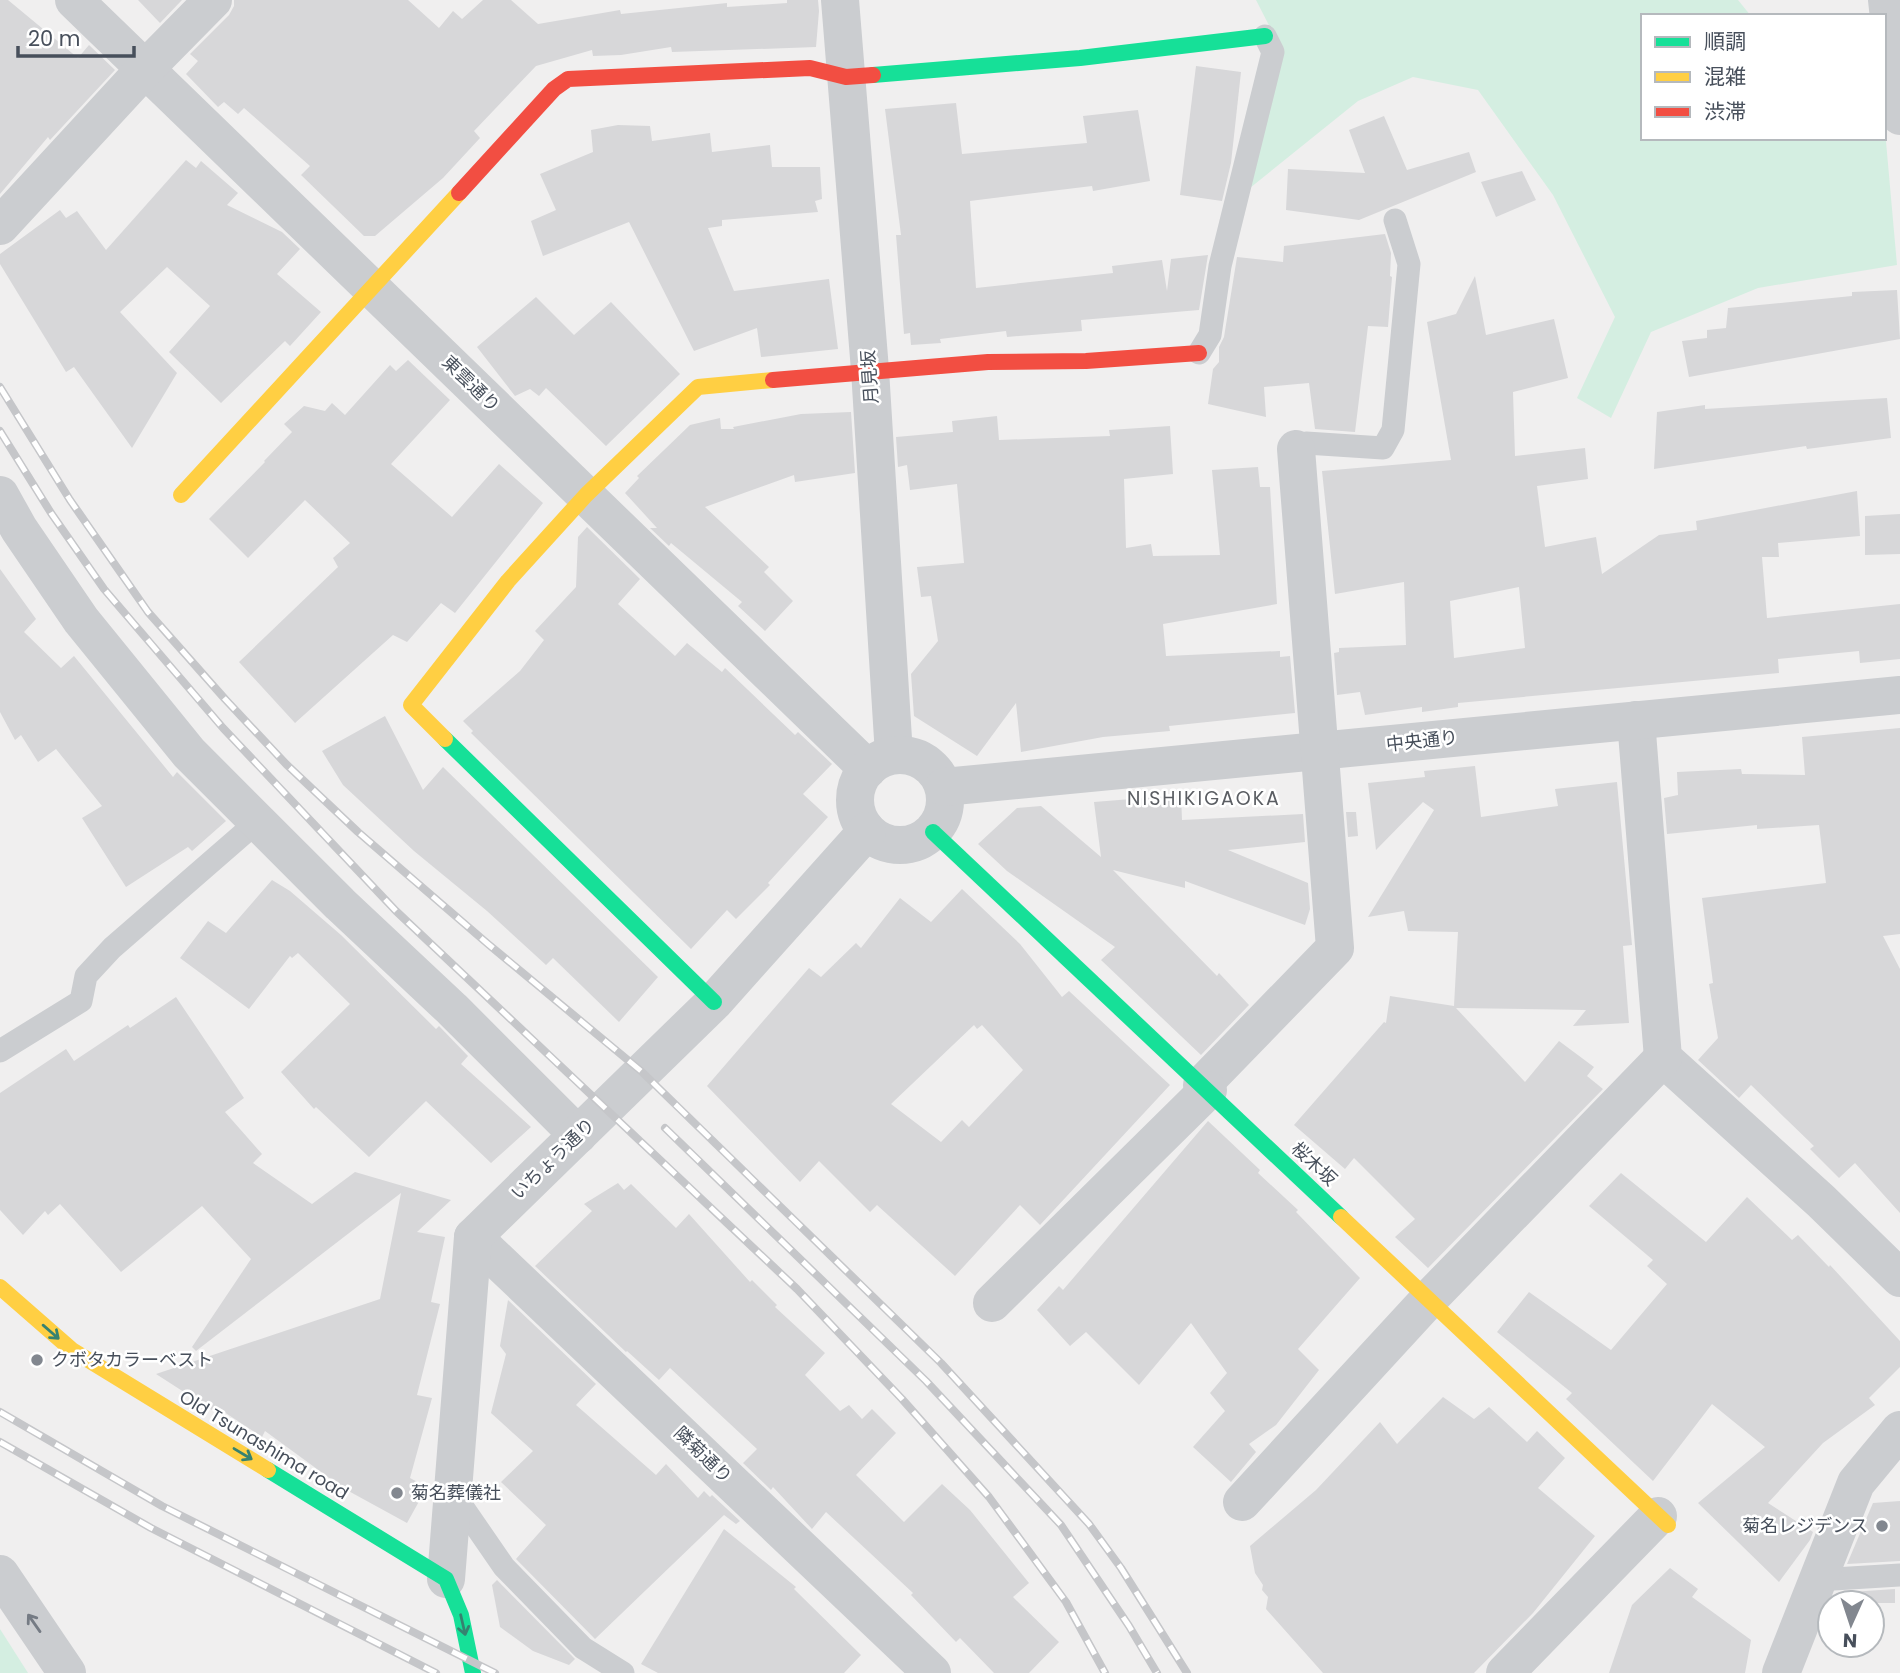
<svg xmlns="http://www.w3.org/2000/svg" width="1900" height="1673" font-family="Poppins,'Noto Sans JP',sans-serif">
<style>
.green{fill:#d4eee1}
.building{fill:#d7d7d9;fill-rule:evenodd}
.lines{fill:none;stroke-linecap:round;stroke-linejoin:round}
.lane{stroke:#cbcdd0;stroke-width:23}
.street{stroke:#cbcdd0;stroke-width:38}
.fast{stroke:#16e098;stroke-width:16}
.slow{stroke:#ffcf43;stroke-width:16}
.jam{stroke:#f24e42;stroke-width:16}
.rail-casing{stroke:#c5c6c9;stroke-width:8}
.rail{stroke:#fff;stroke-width:5;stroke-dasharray:16;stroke-linecap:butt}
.oneway{stroke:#368270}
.oneway2{stroke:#757b84}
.poi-dot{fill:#82878f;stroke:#fff;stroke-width:2.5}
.labels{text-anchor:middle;stroke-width:5;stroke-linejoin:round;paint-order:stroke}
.street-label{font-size:18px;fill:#474f5b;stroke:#fff}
.poi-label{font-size:18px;fill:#474f5b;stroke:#fff;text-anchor:start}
.neighbourhood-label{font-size:19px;letter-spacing:2px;fill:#5b5e63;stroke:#fff}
</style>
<rect width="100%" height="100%" fill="#f0efef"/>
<!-- green -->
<g class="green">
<path d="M1256,0H1738L1751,16H1643V138H1884V119L1897,265L1758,288L1651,332L1611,418L1577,398L1615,317L1553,195L1478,90L1413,77L1358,101L1245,192L1280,47Z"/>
<path d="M0,1629L28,1673H0Z"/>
</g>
<!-- building -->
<g class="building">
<path d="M0,0H8L78,58L89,45L115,70L50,140L48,137L0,194Z"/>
<path d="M138,0H182L160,23Z"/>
<path d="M234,0H408L439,28L453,11L462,19L483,0H511L538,24L620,10L621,14L727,3V7L787,3V0H818L819,11L816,47L672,52L671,47L621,55L593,56L592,50L536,66L474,131L480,138L443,178L375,236H364L301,175L310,166L244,108L238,114L224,102L218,107L186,74L198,61L190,54L229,15L234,6Z"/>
<path d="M1196,66L1241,72L1231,163L1222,201L1180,195Z"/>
<path d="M956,103L962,154L1087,143L1083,116L1138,110L1150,181L1093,191L1092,186L970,201L976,288L1113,273L1112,266L1162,260L1167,291L1171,259L1208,255L1199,310L1081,320L1082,331L1007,337L1006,331L940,339L941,343L911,345L910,333L904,334L896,235H901L885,109Z"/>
<path d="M1384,116L1407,170L1469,152L1476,172L1359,220L1286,210L1288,169L1365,173L1349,130Z"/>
<path d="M618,125L650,126L652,141L710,133L712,152L770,145L772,167H820L822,199L815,201L818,212L722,220V226L708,228L734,291L829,279L838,349L761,357L757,328L694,351L629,222L543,256L531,221L556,210L540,174L593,152L591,130Z"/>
<path d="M186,160L196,168L201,161L238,193L227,205L282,232L300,249L277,274L321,312L290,346L285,341L221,403L169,352L210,306L167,267L120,312L177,373L132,448L74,367L66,372L0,264V254L60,210L66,218L77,211L106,250Z"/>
<path d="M1522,171L1536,200L1496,217L1481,182Z"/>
<path d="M1385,234L1391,253L1390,276L1392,277L1388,327L1368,326L1355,432L1315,429L1309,383L1264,387L1266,417L1208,404L1213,369L1219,362V347L1224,337L1237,257L1283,262L1284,246Z"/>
<path d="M1475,276L1486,335L1554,319L1568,378L1513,392L1515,456L1585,448L1588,479L1537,486L1545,547L1596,537L1602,574L1659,535L1697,530L1696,521L1857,491L1860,536L1778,543L1779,557H1762L1767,618L1900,604V659L1860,663L1859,651L1778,659L1779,673L1458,703V707L1422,712V707L1365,715L1360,692L1337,695L1334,653L1339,652V648L1406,645L1404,582L1335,594L1322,471L1451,460L1427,322L1456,314ZM1519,587L1525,648L1454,658L1450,601Z"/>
<path d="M1897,290L1900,339L1689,377L1682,341L1707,338V330L1726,328L1728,308L1852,296V292Z"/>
<path d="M536,297L574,335L611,302L680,374L606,446L546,388L539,396L530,389L515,396L477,347Z"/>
<path d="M408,360L450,400L391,464L452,517L499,464L543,503L455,613L441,603L407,642L393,635L295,723L239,662L338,567L333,558L350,543L305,500L248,558L209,519L265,462L264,461L292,432L284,424L304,406L325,411L332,403L345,415L390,365L396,371Z"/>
<path d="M1887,398L1891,438L1807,449L1806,446L1654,469L1657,412L1705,405V409Z"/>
<path d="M851,412L855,473L795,482L794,475L705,507L769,567L764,572L793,601L765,631L738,606L742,602L671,543L669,546L650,528H657L625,493L639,478L637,476L690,425L720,418L721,429H734L733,427L801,414Z"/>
<path d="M997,416L999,440L1110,436L1109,430L1170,426L1173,474L1124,479L1126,548L1151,544L1153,556L1220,555L1212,470L1258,467L1260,487H1270L1277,604L1163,624L1166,656L1280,651V657L1290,656L1295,713L1169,726L1170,731L1103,737L1021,752L1016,703L977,756L914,716L911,674L938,641L931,596L921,597L917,567L964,563L957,484L910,490L907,465L898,467L896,437L953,432L952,421Z"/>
<path d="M1900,514V554L1865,555V516Z"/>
<path d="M587,527L640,579L618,604L675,656L687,643L722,672L725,668L795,735L798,732L832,764L803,794L828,817L768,883L770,885L736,919L727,910L691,949L471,733L473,731L463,721L520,671L544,640L535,631L576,587L578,537Z"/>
<path d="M0,569L36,619L24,632L61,668L74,656L173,777L177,772L226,821L192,851L188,847L126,887L82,818L102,806L56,749L38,762L21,735L15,740L0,712Z"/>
<path d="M385,716L423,790L443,767L658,977L619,1022L553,958L546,965L487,911L414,851L343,785L322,751Z"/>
<path d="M1900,728V934L1883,936L1900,969V1213L1855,1163L1839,1178L1810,1149L1814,1146L1751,1085L1739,1098L1698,1060L1718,1038L1709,984L1713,983L1702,898L1826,883L1819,825L1757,829V825L1667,834L1664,798L1678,795L1677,772L1741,769L1742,774L1805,775L1802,737Z"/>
<path d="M1475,766L1481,817L1558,806L1555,789L1617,782L1632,945L1623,946L1629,1023L1573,1026L1586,1010L1456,1008L1525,1082L1559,1041L1594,1067L1587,1076L1603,1089L1428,1268L1395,1237L1415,1219L1354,1158L1345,1169L1294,1125L1384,1022L1386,1023L1390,996L1454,1006L1458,932L1408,931L1404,911L1368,917L1434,810L1423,802L1376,850L1368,783L1425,777L1424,771Z"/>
<path d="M1181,795L1182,820L1303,814L1305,842L1228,850L1308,883L1310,909L1305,925L1185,881V888L1113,870L1217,976L1219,973L1249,1005L1201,1055L1101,960L1115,947L1007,871L978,844L1017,808L1041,806L1101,857L1094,802Z"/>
<path d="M1346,812H1356L1358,836L1348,837Z"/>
<path d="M272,880L290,891L341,935L436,1029L439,1026L468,1056L461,1064L531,1127L491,1163L426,1101L369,1157L316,1107L314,1109L281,1072L350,1004L298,953L292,958L290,956L249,1009L180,958L208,921L226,933Z"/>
<path d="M962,889L1020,944L1062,997L1069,991L1170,1085L1040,1225L1020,1205L955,1276L877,1205L870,1212L819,1161L800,1182L707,1086L809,968L821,977L856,943L861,948L900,898L931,922ZM974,1025L977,1029L982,1025L1023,1070L969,1127L962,1120L941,1142L891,1104Z"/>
<path d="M176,997L244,1098L225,1112L262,1154L253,1163L312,1204L355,1172L451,1200L417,1232L445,1237L431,1302L440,1304L417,1395L432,1398L410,1478L427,1487L407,1523L343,1488L265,1431L262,1437L218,1408L215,1412L156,1374L380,1299L401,1193L196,1351L192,1347L251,1259L202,1206L121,1272L60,1204L48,1215L45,1211L23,1235L0,1210V1093L66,1049L74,1061L128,1025L130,1028Z"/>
<path d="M1208,1121L1260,1170L1258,1173L1298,1210L1296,1212L1360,1278L1298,1349L1319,1370L1276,1425L1249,1444L1256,1452L1231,1482L1193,1447L1225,1411L1210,1393L1227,1373L1191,1323L1139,1385L1086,1332L1070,1346L1037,1310L1059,1286L1063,1290Z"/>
<path d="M1621,1173L1706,1242L1747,1197L1792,1240L1798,1235L1829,1267L1830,1265L1900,1341V1367L1869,1398L1875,1405L1823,1443L1768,1503L1813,1532L1810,1540L1779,1582L1698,1503L1765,1447L1712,1404L1653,1481L1566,1399L1572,1393L1497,1332L1529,1292L1611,1350L1667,1284L1647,1266L1653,1260L1589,1206Z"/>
<path d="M618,1183L624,1190L631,1184L676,1228L689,1214L750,1282L752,1280L777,1305L775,1307L825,1353L805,1375L840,1411L849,1405L862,1419L872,1409L896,1433L856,1475L904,1522L942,1484L970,1510L1029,1583L1013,1597L1059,1642L1029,1673H994L960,1638L956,1642L911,1595L913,1593L826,1512L812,1529L773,1487L771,1490L743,1463L757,1449L670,1368L659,1380L627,1351L626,1352L535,1266L592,1211L584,1204Z"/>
<path d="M508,1300L596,1384L576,1405L656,1475L666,1464L698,1498L704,1491L710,1497L712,1495L740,1521L736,1524L724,1515L595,1639L516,1559L546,1525L501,1482L533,1451L491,1413L506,1354L500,1346Z"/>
<path d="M1443,1397L1474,1419L1489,1407L1527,1442L1537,1431L1565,1458L1538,1488L1595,1536L1533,1613L1474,1673H1323L1266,1609L1268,1597L1262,1590L1263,1585L1255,1573L1250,1546L1316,1490L1380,1422L1397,1444Z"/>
<path d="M1900,1501V1561L1847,1564L1873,1503Z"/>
<path d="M724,1529L796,1587L794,1589L861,1655L844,1673H658L641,1664Z"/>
<path d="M1670,1568L1698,1589L1692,1597L1751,1640L1745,1673H1609L1632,1605Z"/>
<path d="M497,1580L575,1659L569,1665L533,1651L500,1627L492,1585Z"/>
<path d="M1895,1589V1603H1832L1836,1593Z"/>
</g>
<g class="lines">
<!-- lane -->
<g class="lane">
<path d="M1199,353L1210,335L1220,266L1273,52L1265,36"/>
<path d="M1296,449L1306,443L1383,448L1393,430L1409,264L1395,220"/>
<path d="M0,1051L81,1001L86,976L112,948L257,822"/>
<path d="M453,1493L504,1567L583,1648L623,1673"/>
<path d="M1817,1580L1900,1575"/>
</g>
<!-- street -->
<g class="street">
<path d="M74,0L868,769"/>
<path d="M840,0L870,370L894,755"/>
<path d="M1887,0L1900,116"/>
<path d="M0,226L145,69L213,0"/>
<path d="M0,495L19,529L81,620L189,753L340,904L452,1009L578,1135"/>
<path d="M1636,720L1663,1058L1821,1201L1900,1278"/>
<circle cx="900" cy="800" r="45"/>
<path d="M944,787L1900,695"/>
<path d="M1202,1085L1335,948L1296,449"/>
<path d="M473,1237L932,1673"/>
<path d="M992,1303L1208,1090"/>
<path d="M1242,1502L1429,1299L1663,1058"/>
<path d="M0,1574L67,1673"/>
<path d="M446,1579L473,1237L714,1002L867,831"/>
<path d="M1505,1673L1658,1516"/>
<path d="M1781,1673L1856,1483L1900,1430"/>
</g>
<!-- fast -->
<g class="fast">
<path d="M873,75L1080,58L1265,36"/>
<path d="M445,739L714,1002"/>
<path d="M933,832L1341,1217"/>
<path d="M268,1470L446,1579L461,1615L473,1673"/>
</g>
<!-- slow -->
<g class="slow">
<path d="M181,495L459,193"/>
<path d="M445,739L411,705L508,581L586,495L698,387L773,380"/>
<path d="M1341,1217L1668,1525"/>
<path d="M0,1287L72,1350L268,1470"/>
</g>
<!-- jam -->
<g class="jam">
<path d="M459,193L554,89L568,79L810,68L846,77L873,75"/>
<path d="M773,380L988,362L1086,361L1199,353"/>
</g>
<defs>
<g id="rail">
<path d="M0,387L70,500L148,612L225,699L286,764L358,832L488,944L641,1071L941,1363L1089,1524L1121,1568L1187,1673"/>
<path d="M0,431L51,513L104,589L223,728L396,911L797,1289L902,1399L989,1497L1066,1602L1105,1673"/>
<path d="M665,1128L926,1381L1061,1525L1129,1626L1157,1673"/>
<path d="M0,1412L162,1506L495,1673"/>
<path d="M0,1442L151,1528L436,1673"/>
</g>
</defs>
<!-- rail casing -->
<use href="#rail" class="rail-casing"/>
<!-- rail -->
<use href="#rail" class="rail"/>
</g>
<!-- one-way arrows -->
<defs><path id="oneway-shaft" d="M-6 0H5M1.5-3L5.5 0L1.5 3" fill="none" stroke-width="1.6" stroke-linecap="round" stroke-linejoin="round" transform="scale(1.75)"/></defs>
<g class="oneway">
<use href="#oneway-shaft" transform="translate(51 1332) rotate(41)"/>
<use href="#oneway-shaft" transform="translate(243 1454) rotate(31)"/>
<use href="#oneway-shaft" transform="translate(463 1625) rotate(77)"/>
</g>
<use class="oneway2" href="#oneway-shaft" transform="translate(34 1623) rotate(-125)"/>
<!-- markers -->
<g class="poi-dot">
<circle cx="37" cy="1360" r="7"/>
<circle cx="397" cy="1493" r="7"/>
<circle cx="1882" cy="1526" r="7"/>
</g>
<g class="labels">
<!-- street labels -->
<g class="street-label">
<text transform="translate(870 377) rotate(-94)" y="6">月見坂</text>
<text transform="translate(471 384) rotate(44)" y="6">東雲通り</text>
<text transform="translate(1422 741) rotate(-6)" y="6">中央通り</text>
<text transform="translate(553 1159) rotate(-44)" y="6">いちょう通り</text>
<text transform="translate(1314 1164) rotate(43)" y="6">桜木坂</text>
<text transform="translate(264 1445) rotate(31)" y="6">Old Tsunashima road</text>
<text transform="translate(703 1455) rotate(44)" y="6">隣菊通り</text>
</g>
<!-- poi labels -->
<g class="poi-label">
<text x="51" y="1366">クボタカラーベスト</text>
<text x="411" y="1499">菊名葬儀社</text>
<text x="1868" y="1532" text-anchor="end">菊名レジデンス</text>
</g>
<!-- neighbourhood labels -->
<g class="neighbourhood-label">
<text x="1204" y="805">NISHIKIGAOKA</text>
</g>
</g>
<!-- legend -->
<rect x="1641" y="14" width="245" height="126" fill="#ffffff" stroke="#b5b9bd" stroke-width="2"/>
<rect x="1655" y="37" width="35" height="10" fill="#16e098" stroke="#b5b9bd" stroke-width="2"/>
<text x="1704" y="49" font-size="21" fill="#474f5b">順調</text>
<rect x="1655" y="72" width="35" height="10" fill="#ffcf43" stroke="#b5b9bd" stroke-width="2"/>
<text x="1704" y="84" font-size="21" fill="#474f5b">混雑</text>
<rect x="1655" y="107" width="35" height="10" fill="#f24e42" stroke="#b5b9bd" stroke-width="2"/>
<text x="1704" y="119" font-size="21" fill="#474f5b">渋滞</text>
<!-- north arrow -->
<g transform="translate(1851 1624) rotate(183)"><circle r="33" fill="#ffffff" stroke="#b5b9bd" stroke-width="2"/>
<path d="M0-5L12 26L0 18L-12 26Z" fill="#82878f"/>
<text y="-10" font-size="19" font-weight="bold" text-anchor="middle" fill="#474f5b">N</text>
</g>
<!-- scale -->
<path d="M18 46v10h116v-10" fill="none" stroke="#474f5b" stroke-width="3.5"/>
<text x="28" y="46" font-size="21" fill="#474f5b" stroke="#ffffff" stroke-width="5" paint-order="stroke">20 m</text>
</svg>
